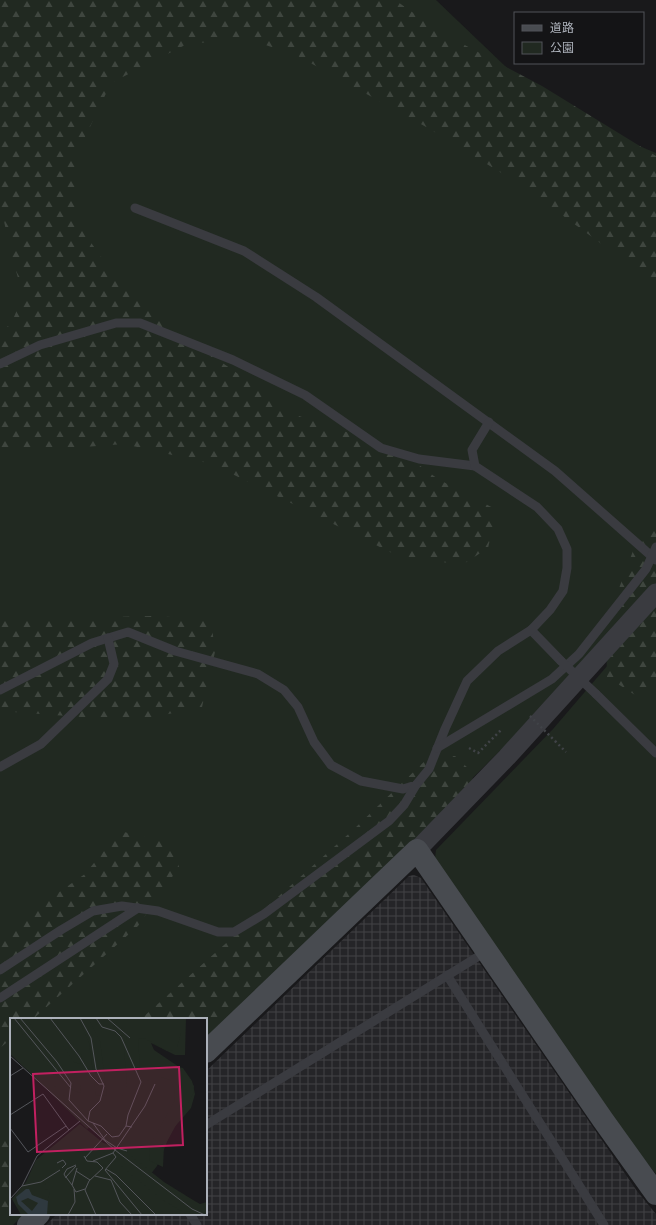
<svg xmlns="http://www.w3.org/2000/svg" width="656" height="1225" font-family="'PT Sans','Noto Sans JP',sans-serif">
<style>
.industrial{fill:url(#industrial-grid)}
.green{fill:#212921}
.forest{fill:url(#forest-firs)}
.lines{fill:none;stroke-linecap:round;stroke-linejoin:round}
.path{stroke:#404347;stroke-width:2.5;stroke-dasharray:2 3;stroke-linecap:butt}
.lane{stroke:#3a3b40;stroke-width:9}
.street{stroke:#3a3b40;stroke-width:19}
.secondary{stroke:#484b50;stroke-width:22}
.path-bridge{stroke:#404347;stroke-width:2.5;stroke-dasharray:2 3;stroke-linecap:butt}
.lane-bridge{stroke:#3a3b40;stroke-width:9}
.inset-road{fill:none;stroke:#54565b;stroke-width:1}
.view{fill:#c12060;fill-opacity:0.15;stroke:#c12060;stroke-width:2}
.inset-edge{fill:none;stroke:#acb1ba;stroke-width:2}
</style>
<defs>
<pattern id="industrial-grid" width="8" height="8" patternUnits="userSpaceOnUse"><rect width="8" height="8" fill="#252528"/><path d="M0 4h8M4 0v8" fill="none" stroke="#424245"/></pattern>
<pattern id="forest-firs" width="22" height="20" patternUnits="userSpaceOnUse"><rect width="22" height="20" fill="#212921"/><path d="M5 1l3.5 6h-7zM16 11l3.5 6h-7z" fill="#3f463f"/></pattern>
</defs>
<rect width="100%" height="100%" fill="#19191b"/>
<!-- industrial -->
<path class="industrial" d="M414,875L421,878L637,1191L656,1214V1225H46L57,1214H206V1071L409,876Z"/>
<!-- green -->
<g class="green">
<path d="M2,0H436L526,86L590,125L656,153V581L545,706L399,851L206,1019H11V1214H24L13,1225H0V3Z"/>
<path d="M656,609V1174L637,1151L435,858L436,850L553,729Z"/>
</g>
<!-- forest -->
<g class="forest">
<path d="M0,0H395L442,33L542,86L656,156V278L644,275L521,185L428,128L296,55L247,39L187,44L111,83L76,156L77,223L124,289L175,330L299,416L397,449L438,479L497,510L488,548L462,565L396,555L212,464L124,444L30,451H0V332L11,324L23,296L11,253L0,203Z"/>
<path d="M656,521V686L646,702L607,677L606,623L633,551Z"/>
<path d="M151,616L211,619L215,652L202,707L135,721L0,711V620Z"/>
<path d="M455,756L470,770L479,799L206,1042V1019H141L353,830L428,758Z"/>
<path d="M120,831L174,844L179,867L138,926L33,1019H11V1039L0,1048V933L85,874Z"/>
<path d="M11,1133V1214L0,1225V1143Z"/>
</g>
<g class="lines">
<!-- path -->
<g class="path">
<path d="M555,741L566,752"/>
<path d="M469,748L478,753L501,730"/>
</g>
<!-- lane -->
<g class="lane">
<path d="M135,208L244,251L316,297L555,471L656,560"/>
<path d="M0,364L40,345L116,323H140L233,360L305,395L381,448L419,459L475,466"/>
<path d="M531,630L561,661"/>
<path d="M0,690L92,643L128,632L175,651L258,674L284,690L298,707L314,742L331,765L361,781L403,789L416,785L429,769L445,729L467,681L498,651L531,630L550,610L563,591L567,568V549L558,529L537,507L475,466L472,450L489,422"/>
<path d="M596,694L656,753"/>
<path d="M437,748L552,679L579,654L646,569L656,547"/>
<path d="M0,767L41,744L108,679L114,664L108,638"/>
<path d="M0,970L61,930L93,911L122,906L158,911L218,932H234L264,914L389,821L404,805L416,785"/>
<path d="M447,975L604,1225"/>
<path d="M0,998L138,908"/>
<path d="M206,1125L487,951"/>
<path d="M190,1214L197,1225"/>
</g>
<!-- street -->
<path class="street" d="M417,850L507,757L656,593"/>
<!-- secondary -->
<g class="secondary">
<path d="M206,1052L417,850L603,1120L656,1194"/>
<path d="M28,1225L39,1214"/>
</g>
<!-- path-bridge -->
<path class="path-bridge" d="M530,716L555,741"/>
<!-- lane-bridge -->
<path class="lane-bridge" d="M561,661L596,694"/>
</g>
<!-- overview -->
<g transform="translate(10 1018)">
<rect width="197" height="197" fill="#19191b"/>
<path d="M0,0H176L175,37H165L141,25L144,32L175,53L182,63L185,76L181,90L162,112L147,148L140,157L95,124L0,36ZM70,106L97,128L191,197H15L2,181L16,164L26,142Z" fill="#212921"/>
<path d="M17,0L31,25L71,68L70,75L60,71L42,53L0,1ZM68,0H78L90,23L97,78L86,77L79,25ZM103,0H171V15L167,29L163,32L157,33L136,21L128,20L130,52L160,47L173,50L184,68L183,76L154,129L153,149L140,143L139,135L140,127L164,84L165,71L160,62L151,59H143L135,65L121,87L111,111L107,110L105,99L117,66L114,31L117,18ZM57,18L71,36L73,42L70,46L64,44L53,28V21ZM0,24L81,104L80,109L77,111L0,35ZM92,125L107,127L154,164L183,182L190,186L197,184V197H178L151,181L89,130ZM90,145L101,151L106,159L145,197H121L101,163L88,152ZM34,164L36,166L33,169L40,174L37,183L22,177L19,171L6,179L8,185L19,197H11L2,181L15,169Z" fill="#212921"/>
<path d="M16,171H19L22,177L38,183L37,197H19L8,186L6,179ZM18,180L28,185L22,193L11,183Z" fill="#2f393f" fill-rule="evenodd"/>
<path class="inset-road" d="M4,0L61,70M10,0L47,44L61,65L59,82L78,103M40,0L69,38L81,58L89,66H94M70,0L81,20L86,51L94,68L90,83L80,93L78,103L91,108L102,119L109,118L116,108L122,109M86,0L92,9L105,13L111,19L131,64L118,97L116,108M97,0L120,20M0,38L105,132L182,191L195,197M0,58L13,50M0,97L33,76L59,112M83,105L95,122L107,130L117,133M0,110L18,134L56,108M74,138L77,143L87,144L93,150L79,163L75,172L86,197M75,140L97,116M83,143L103,135L135,88L145,66M47,145L53,142L56,146L52,150M67,150L62,167L66,174L75,171M96,151L106,157L146,197M95,152L132,197M95,152L106,139L103,135M66,153L80,162M85,158L101,162L110,184L122,197M56,160L54,156L57,151L66,147M62,167L56,159L66,148M12,168L31,164L50,152M0,181L12,168L27,138L70,103M58,197L65,184L64,171"/>
<path class="view" d="M169,49L173,127L27,134L23,56Z"/>
<rect width="197" height="197" class="inset-edge"/>
</g>
<!-- legend -->
<rect x="514" y="12" width="130" height="52" fill="#141416" stroke="#515358"/>
<rect x="522" y="25" width="20" height="6" fill="#484b50" stroke="#515358"/>
<text x="550" y="32" font-size="12" fill="#acb1ba">道路</text>
<rect x="522" y="42" width="20" height="12" fill="#212921" stroke="#515358"/>
<text x="550" y="52" font-size="12" fill="#acb1ba">公園</text>
</svg>
